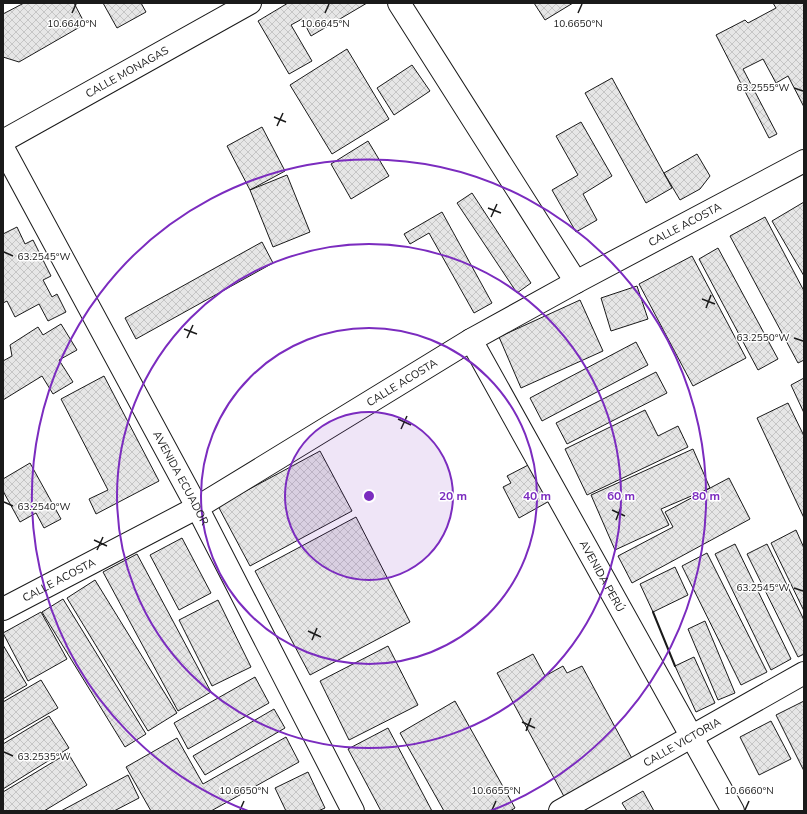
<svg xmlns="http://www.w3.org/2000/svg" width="807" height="814" font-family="'Nunito Sans',sans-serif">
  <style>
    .building { fill: url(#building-cross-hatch); stroke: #1a1a1a }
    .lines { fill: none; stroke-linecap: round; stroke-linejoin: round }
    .minor-casing { stroke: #1a1a1a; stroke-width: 24 }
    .minor { stroke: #fff; stroke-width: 22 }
    .wall { stroke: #1a1a1a; stroke-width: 2 }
    .ticks { fill: none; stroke: #1a1a1a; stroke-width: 1.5 }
    .ring { fill: none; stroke: #7b2cbf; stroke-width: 2 }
    .labels { text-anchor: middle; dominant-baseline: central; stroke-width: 3; stroke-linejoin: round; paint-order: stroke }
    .street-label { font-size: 11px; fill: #1a1a1a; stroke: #fff }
    .ticks-label { font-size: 10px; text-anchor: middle; fill: #1a1a1a; stroke: #fff; stroke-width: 3; stroke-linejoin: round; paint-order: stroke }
    .centre { fill: #7b2cbf; stroke: #fff; stroke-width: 2 }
    .ring-label { font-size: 12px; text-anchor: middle; font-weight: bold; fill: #7b2cbf; stroke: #fff; stroke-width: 3; stroke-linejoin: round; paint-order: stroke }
  </style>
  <defs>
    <pattern id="building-cross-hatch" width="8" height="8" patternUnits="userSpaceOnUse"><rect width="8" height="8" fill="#e6e6e6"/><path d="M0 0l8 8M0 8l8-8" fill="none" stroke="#c5c5c5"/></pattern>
  </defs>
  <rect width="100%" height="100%" fill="#fff"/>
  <path class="building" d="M24,3H74L85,24L19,62L3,57V14Z
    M103,3H141L146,12L117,28Z
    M288,3H367L311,36L302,19L291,25L312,61L289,74L258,21Z
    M534,3H573L545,20Z
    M773,3H804V107L788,76L776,83L763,59L743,69L777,134L769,138L716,35L745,20L748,23L776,8Z
    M347,49L389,119L332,154L290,85Z
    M412,65L430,91L394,115L377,88Z
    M612,78L672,188L646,203L585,93Z
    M581,122L612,176L583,194L597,220L576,232L552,190L578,175L556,136Z
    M262,127L285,171L250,190L227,146Z
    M368,141L389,176L351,199L331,164Z
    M697,154L710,176L700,189L680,200L664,173Z
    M287,175L310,232L273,247L250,190Z
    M472,193L531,283L517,293L457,203Z
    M804,202V276L772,221Z
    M442,212L492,303L474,313L429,233L410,244L404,234Z
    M765,217L804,291V360L798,363L730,236Z
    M17,227L25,244L33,240L51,276L43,280L52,297L57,294L66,312L48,321L39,304L15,317L7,301L3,303V234Z
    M262,242L273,263L136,339L125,318Z
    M718,248L778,359L758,370L699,259Z
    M692,256L746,358L693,386L639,284Z
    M637,286L648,319L611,331L601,298Z
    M580,300L603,351L521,388L499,337Z
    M61,324L77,350L59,360L73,382L53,394L42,376L3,400V361L12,356L10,345L38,327L43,335Z
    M636,342L648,365L542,421L530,398Z
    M656,372L667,393L567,444L556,423Z
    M104,376L159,481L96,514L89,499L108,490L61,399Z
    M804,378V413L791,385Z
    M788,403L804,436V518L757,418Z
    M645,410L658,436L678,426L688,447L587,495L565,449Z
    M693,449L710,488L661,509L669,525L615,550L591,495Z
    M320,451L352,511L250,566L218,506Z
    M534,462L553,499L519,518L503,487L511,483L507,476Z
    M30,463L61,519L44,528L36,513L20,522L3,491V479Z
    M729,478L750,519L632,583L618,556L673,527L665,512Z
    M356,517L410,622L310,675L255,571Z
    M796,530L804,548V611L771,543Z
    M182,538L211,593L179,610L150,555Z
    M735,544L791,659L771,670L715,554Z
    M767,544L804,620V654L798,657L747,554Z
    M707,553L767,672L741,685L682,566Z
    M137,554L211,692L178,711L103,572Z
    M675,567L688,595L653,612L640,584Z
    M95,580L177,713L148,731L67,598Z
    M63,599L146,734L125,747L42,612Z
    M218,600L251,667L212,686L179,620Z
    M41,612L67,659L28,681L3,633Z
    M705,621L735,693L718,700L688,629Z
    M3,645L27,685L3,699Z
    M388,646L418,705L349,740L320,681Z
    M533,654L545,676L563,666L567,673L582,666L635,764L567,802L497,673Z
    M694,657L715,703L696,712L675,666Z
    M255,677L269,703L188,749L174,723Z
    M41,680L58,708L3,740V702Z
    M455,701L515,808L510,811H444L400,733Z
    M804,701V771L776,715Z
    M274,709L285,728L205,775L193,756Z
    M49,716L69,748L3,789V744Z
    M771,721L791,759L759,775L740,737Z
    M388,728L432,811H381L348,749Z
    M286,737L299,762L211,811H151L126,767L177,738L203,784Z
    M68,753L87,785L44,811H3V792Z
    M308,772L325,808L318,811H286L275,788Z
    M128,775L139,798L114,811H61Z
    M643,791L654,811H627L622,803Z"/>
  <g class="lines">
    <defs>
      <g id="minor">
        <path d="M399,3L576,282"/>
        <path id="s1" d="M3,141L250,3"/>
        <path id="s2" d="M3,148L197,507L353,811"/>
        <path id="s3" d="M471,340L733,811"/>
        <path id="s4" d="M3,609L198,507L471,340L576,282L804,161"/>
        <path id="s5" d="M560,811L804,673"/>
      </g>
    </defs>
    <use href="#minor" class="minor-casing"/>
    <use href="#minor" class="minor"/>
    <path class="wall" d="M653,612L675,666"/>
  </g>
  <path class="ticks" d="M72,13L76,4M325,13L329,4M578,13L582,4M794,88L803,91M274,117L286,122M277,126L283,113M488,208L501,213M491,217L497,204M4,252L13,256M702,299L715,304M706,308L711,295M184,329L197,334M187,338L193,325M794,338L803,341M398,419L411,425M401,429L407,416M4,502L13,506M612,510L625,516M616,520L621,507M94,540L107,546M97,550L103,537M794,588L803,591M308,631L321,637M312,640L317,628M522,722L535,728M526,731L531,718M4,752L13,756M240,810L244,801M492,810L496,801M745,810L749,801"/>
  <circle cx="369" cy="496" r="84" fill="#7b2cbf" fill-opacity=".12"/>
  <g class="ring">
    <circle cx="369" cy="496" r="84"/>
    <circle cx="369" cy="496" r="168"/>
    <circle cx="369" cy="496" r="252"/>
    <path d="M248 811A337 337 0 1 1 490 811"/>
  </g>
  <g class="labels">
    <g class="street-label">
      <text stroke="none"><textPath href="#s1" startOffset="142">CALLE MONAGAS</textPath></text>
      <text stroke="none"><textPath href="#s4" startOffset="783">CALLE ACOSTA</textPath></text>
      <text stroke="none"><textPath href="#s4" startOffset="459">CALLE ACOSTA</textPath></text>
      <text stroke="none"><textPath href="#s2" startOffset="375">AVENIDA ECUADOR</textPath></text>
      <text stroke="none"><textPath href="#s3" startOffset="270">AVENIDA PERÚ</textPath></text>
      <text stroke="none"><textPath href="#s4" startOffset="63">CALLE ACOSTA</textPath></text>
      <text stroke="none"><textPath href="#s5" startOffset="140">CALLE VICTORIA</textPath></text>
    </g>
  </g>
  <g class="ticks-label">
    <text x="72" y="27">10.6640°N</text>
    <text x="325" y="27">10.6645°N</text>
    <text x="578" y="27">10.6650°N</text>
    <text x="763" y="91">63.2555°W</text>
    <text x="44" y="260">63.2545°W</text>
    <text x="763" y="341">63.2550°W</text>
    <text x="44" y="510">63.2540°W</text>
    <text x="763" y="591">63.2545°W</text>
    <text x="44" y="760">63.2535°W</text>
    <text x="244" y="794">10.6650°N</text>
    <text x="496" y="794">10.6655°N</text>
    <text x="749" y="794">10.6660°N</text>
  </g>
  <circle cx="369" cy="496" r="6" class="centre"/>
  <g class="ring-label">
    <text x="453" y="500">20 m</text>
    <text x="537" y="500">40 m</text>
    <text x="621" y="500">60 m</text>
    <text x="706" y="500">80 m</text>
  </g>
  <rect width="807" height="814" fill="none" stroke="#1a1a1a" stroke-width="8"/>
</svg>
